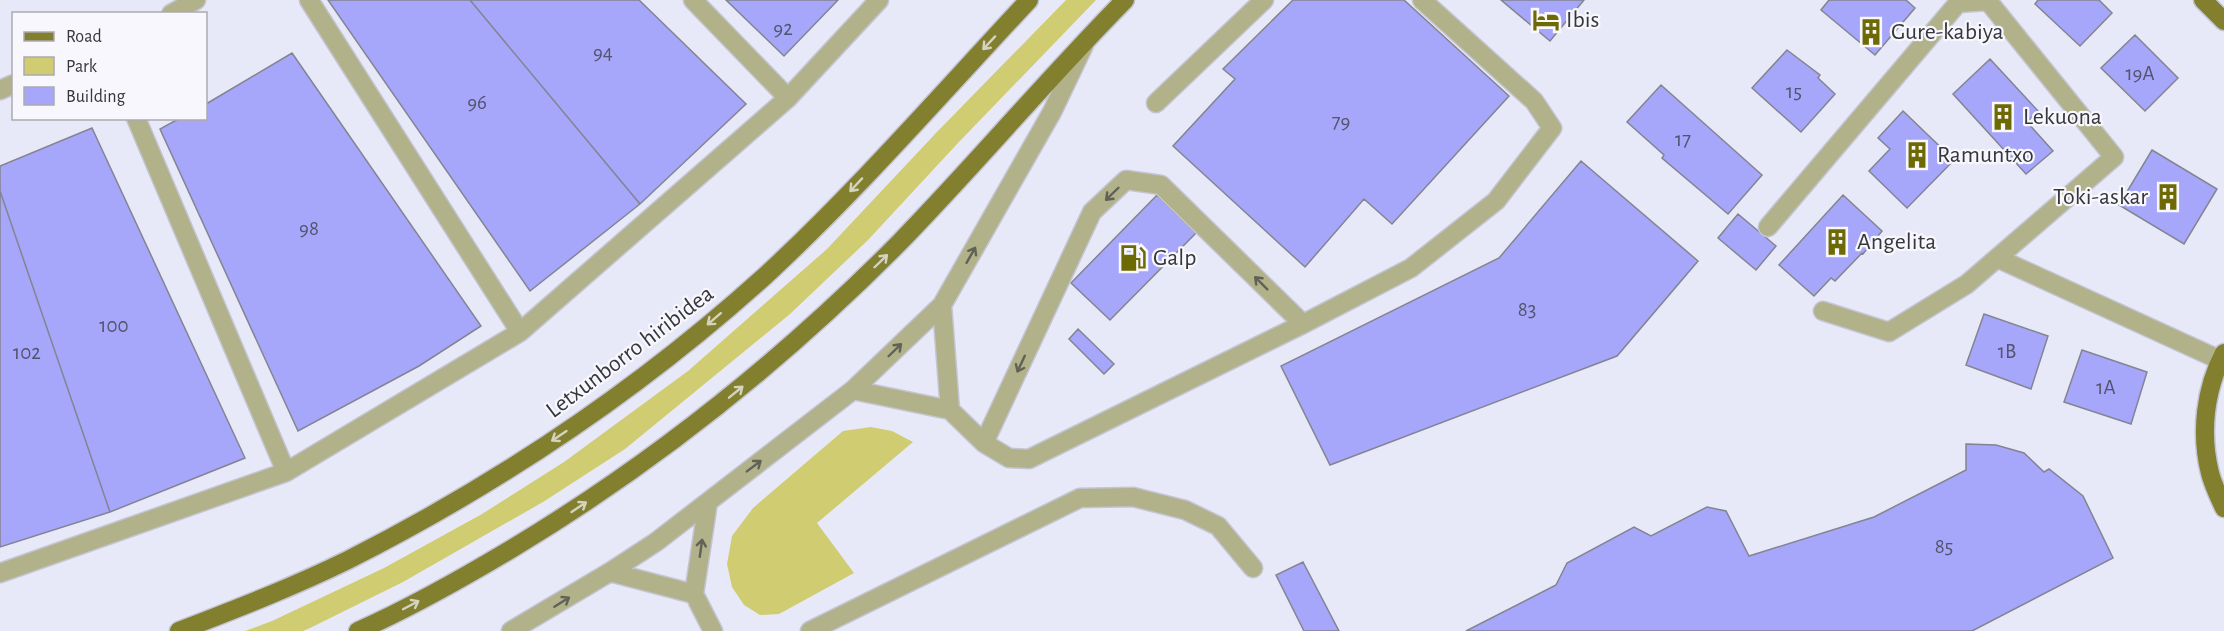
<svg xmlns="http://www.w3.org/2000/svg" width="2224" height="631" font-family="'Alegreya Sans',sans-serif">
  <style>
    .green { fill: #cfcc71 }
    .building { fill: #a6a6fa; stroke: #838491; stroke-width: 1.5 }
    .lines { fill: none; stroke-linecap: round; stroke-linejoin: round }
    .minor-casing { stroke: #c4c5d2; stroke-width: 21 }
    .major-casing { stroke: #c4c5d2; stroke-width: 21 }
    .minor { stroke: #b1b18a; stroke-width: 18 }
    .major { stroke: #827f2f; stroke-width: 18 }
    .oneway { stroke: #d4d3bf }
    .oneway2 { stroke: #616257 }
    .labels { text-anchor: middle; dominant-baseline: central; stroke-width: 4.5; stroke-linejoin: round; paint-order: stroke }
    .number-label { font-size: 21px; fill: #52536c }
    .poi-label { font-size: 24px; fill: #36373c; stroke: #f7f7fd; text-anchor: start }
    .street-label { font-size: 24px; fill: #36373c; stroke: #f7f7fd }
  </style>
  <rect width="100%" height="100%" fill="#e8e9f8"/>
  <path class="green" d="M1066,0H1096L957,144L868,240L790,314L625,449L543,502L403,582L310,628L303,631H245L272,621L384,568L482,514L564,462L688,371L827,249L936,133Z
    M871,427L892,431L913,442L817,523L854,573L779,614L760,615L744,605L732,587L727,564L732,536L753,508L843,431Z"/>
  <path class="building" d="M328,0H470L640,204L530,291Z
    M470,0H639L746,104L640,204Z
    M726,0H838L784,56Z
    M1293,0H1404L1509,96L1392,224L1364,199L1305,267L1173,146L1235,79L1223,69Z
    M1501,0H1584L1550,41Z
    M1829,0H1906L1915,8L1875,55L1821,10Z
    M2038,0H2099L2112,13L2080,46L2035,4Z
    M2135,35L2178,78L2145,111L2101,68Z
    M1787,50L1820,75L1818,78L1835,94L1801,132L1752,88Z
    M292,53L481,326L419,366L298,431L160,129L180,118H206V104Z
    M1990,59L2038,111L2027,122L2053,151L2026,174L1953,94Z
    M1661,85L1762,175L1728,214L1662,158L1664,155L1627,122Z
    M1903,111L1954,160L1907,208L1869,171L1890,149L1878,138Z
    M92,128L245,458L110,512L0,191V166Z
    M2152,150L2217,189L2184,244L2119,205Z
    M1581,161L1698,261L1617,356L1330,465L1281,366L1499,258Z
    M0,191L110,512L0,547Z
    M1157,195L1196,233L1110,320L1071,283Z
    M1843,195L1882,231L1863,254L1862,253L1835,281L1831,278L1814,296L1779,265Z
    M1738,214L1776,246L1756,270L1718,238Z
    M1984,314L2048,336L2031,389L1966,365Z
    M1078,329L1114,364L1104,374L1069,339Z
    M2082,350L2147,372L2131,424L2064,402Z
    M1966,444L1996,445L2024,453L2044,472L2049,469L2083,496L2113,558L1972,631H1466L1556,585L1567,563L1634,527L1651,536L1707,507L1726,511L1749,556L1874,517L1966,470Z
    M1303,562L1339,631H1304L1276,575Z"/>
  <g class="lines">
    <defs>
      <path id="minor" d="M309,0L520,332
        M693,0L788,98
        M171,14L196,0
        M0,90L14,84
        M1156,103L1264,0
        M136,118L286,472
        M1768,227L1958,3L1988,1L2114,157L1967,284L1889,332L1823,311
        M1997,258L2220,360
        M942,305L950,410
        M853,390L950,410L984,443L1009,458L1029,459L1303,324L1411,268L1496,201L1552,128L1534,101L1422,0
        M984,443L1092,212L1126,180L1161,185L1303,324
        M708,502L694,594L713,631
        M610,572L694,594
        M0,573L286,472L520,332L788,98L879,0
        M511,631L610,572L656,542L853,390L942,305L1052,112L1084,45
        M810,631L1080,498L1133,497L1185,510L1218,526L1253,568"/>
      <path id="major" d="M2203,0L2224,21
        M2224,353C2205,389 2200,433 2210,473C2213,485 2219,497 2224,508
        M179,631C236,609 293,587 348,560C498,484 640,389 765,276C858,190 942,93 1029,0
        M358,631C412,607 463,578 513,548C654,463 783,360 899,243C976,164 1047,79 1125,0"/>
    </defs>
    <use href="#minor" class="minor-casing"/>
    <use href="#major" class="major-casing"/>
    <use href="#minor" class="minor"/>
    <use href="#major" class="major"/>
  </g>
  <defs><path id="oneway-shaft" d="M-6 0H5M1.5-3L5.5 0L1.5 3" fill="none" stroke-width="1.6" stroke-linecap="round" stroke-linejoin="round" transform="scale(1.5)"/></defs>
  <g class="oneway">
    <use href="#oneway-shaft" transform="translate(989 43) rotate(133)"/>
    <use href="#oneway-shaft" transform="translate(856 185) rotate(133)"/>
    <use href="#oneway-shaft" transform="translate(881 261) rotate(-44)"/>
    <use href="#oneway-shaft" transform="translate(714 319) rotate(139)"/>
    <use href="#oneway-shaft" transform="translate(736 392) rotate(-39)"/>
    <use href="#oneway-shaft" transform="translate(559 436) rotate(146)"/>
    <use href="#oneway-shaft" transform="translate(579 507) rotate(-34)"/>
    <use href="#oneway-shaft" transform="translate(411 605) rotate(-28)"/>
  </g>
  <g class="oneway2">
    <use href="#oneway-shaft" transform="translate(1112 194) rotate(136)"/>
    <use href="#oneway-shaft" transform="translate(971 255) rotate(-60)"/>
    <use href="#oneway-shaft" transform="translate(1261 283) rotate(-135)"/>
    <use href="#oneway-shaft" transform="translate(895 350) rotate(-44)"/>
    <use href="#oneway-shaft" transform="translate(1021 364) rotate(115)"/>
    <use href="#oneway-shaft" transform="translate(754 466) rotate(-37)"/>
    <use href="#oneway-shaft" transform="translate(701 548) rotate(-82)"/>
    <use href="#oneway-shaft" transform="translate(562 602) rotate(-32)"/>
  </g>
  <defs>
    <symbol id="hotel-bare" viewBox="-9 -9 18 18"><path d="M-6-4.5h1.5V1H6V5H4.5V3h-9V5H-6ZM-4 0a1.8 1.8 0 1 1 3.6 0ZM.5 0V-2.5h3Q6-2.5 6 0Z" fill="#6d6903" stroke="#f7f7fd" stroke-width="2.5" paint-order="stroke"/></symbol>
    <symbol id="building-bare" viewBox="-9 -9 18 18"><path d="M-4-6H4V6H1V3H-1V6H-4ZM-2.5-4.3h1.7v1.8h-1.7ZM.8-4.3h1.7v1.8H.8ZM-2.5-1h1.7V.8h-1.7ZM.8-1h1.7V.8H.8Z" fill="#6d6903" stroke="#f7f7fd" stroke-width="2.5" paint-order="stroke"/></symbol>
    <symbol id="fuel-bare" viewBox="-9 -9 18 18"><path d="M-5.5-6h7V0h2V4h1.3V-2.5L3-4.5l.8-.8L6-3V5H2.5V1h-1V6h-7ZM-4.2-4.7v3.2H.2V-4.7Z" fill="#6d6903" stroke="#f7f7fd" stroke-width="2.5" paint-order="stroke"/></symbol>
  </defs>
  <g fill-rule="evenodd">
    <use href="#hotel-bare" x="1527" y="1" width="38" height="38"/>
    <use href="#building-bare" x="1852" y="13" width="38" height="38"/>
    <use href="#building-bare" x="1984" y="98" width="38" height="38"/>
    <use href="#building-bare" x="1898" y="136" width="38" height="38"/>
    <use href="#building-bare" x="2149" y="178" width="38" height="38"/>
    <use href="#building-bare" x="1818" y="223" width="38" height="38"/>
    <use href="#fuel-bare" x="1114" y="239" width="38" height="38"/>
  </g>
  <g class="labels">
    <g class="number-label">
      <text x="783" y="28">92</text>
      <text x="603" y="52">94</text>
      <text x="2140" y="73">19A</text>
      <text x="1794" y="91">15</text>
      <text x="477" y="102">96</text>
      <text x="1341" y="121">79</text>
      <text x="1683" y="139">17</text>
      <text x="309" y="228">98</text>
      <text x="1527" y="309">83</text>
      <text x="114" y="325">100</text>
      <text x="2007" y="351">1B</text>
      <text x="27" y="352">102</text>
      <text x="2106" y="387">1A</text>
      <text x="1944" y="546">85</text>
    </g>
    <g class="poi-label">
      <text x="1566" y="20">Ibis</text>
      <text x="1891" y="32">Gure-kabiya</text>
      <text x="2023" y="117">Lekuona</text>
      <text x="1937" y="155">Ramuntxo</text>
      <text x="2148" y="197" text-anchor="end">Toki-askar</text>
      <text x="1857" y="242">Angelita</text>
      <text x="1153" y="258">Galp</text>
    </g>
    <g class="street-label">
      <text transform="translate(630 352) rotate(-37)">Letxunborro hiribidea</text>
    </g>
  </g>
  <rect x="12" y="12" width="195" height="108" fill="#f7f7fd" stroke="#aaaab0" stroke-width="1.5"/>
  <rect x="24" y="32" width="30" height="9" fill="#827f2f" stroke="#aaaab0" stroke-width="1.5"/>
  <text x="66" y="42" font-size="18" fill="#36373c">Road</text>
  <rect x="24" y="57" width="30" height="18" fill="#cfcc71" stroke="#aaaab0" stroke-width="1.5"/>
  <text x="66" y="72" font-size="18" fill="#36373c">Park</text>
  <rect x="24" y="87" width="30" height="18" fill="#a6a6fa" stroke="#aaaab0" stroke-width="1.5"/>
  <text x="66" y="102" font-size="18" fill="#36373c">Building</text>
</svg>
